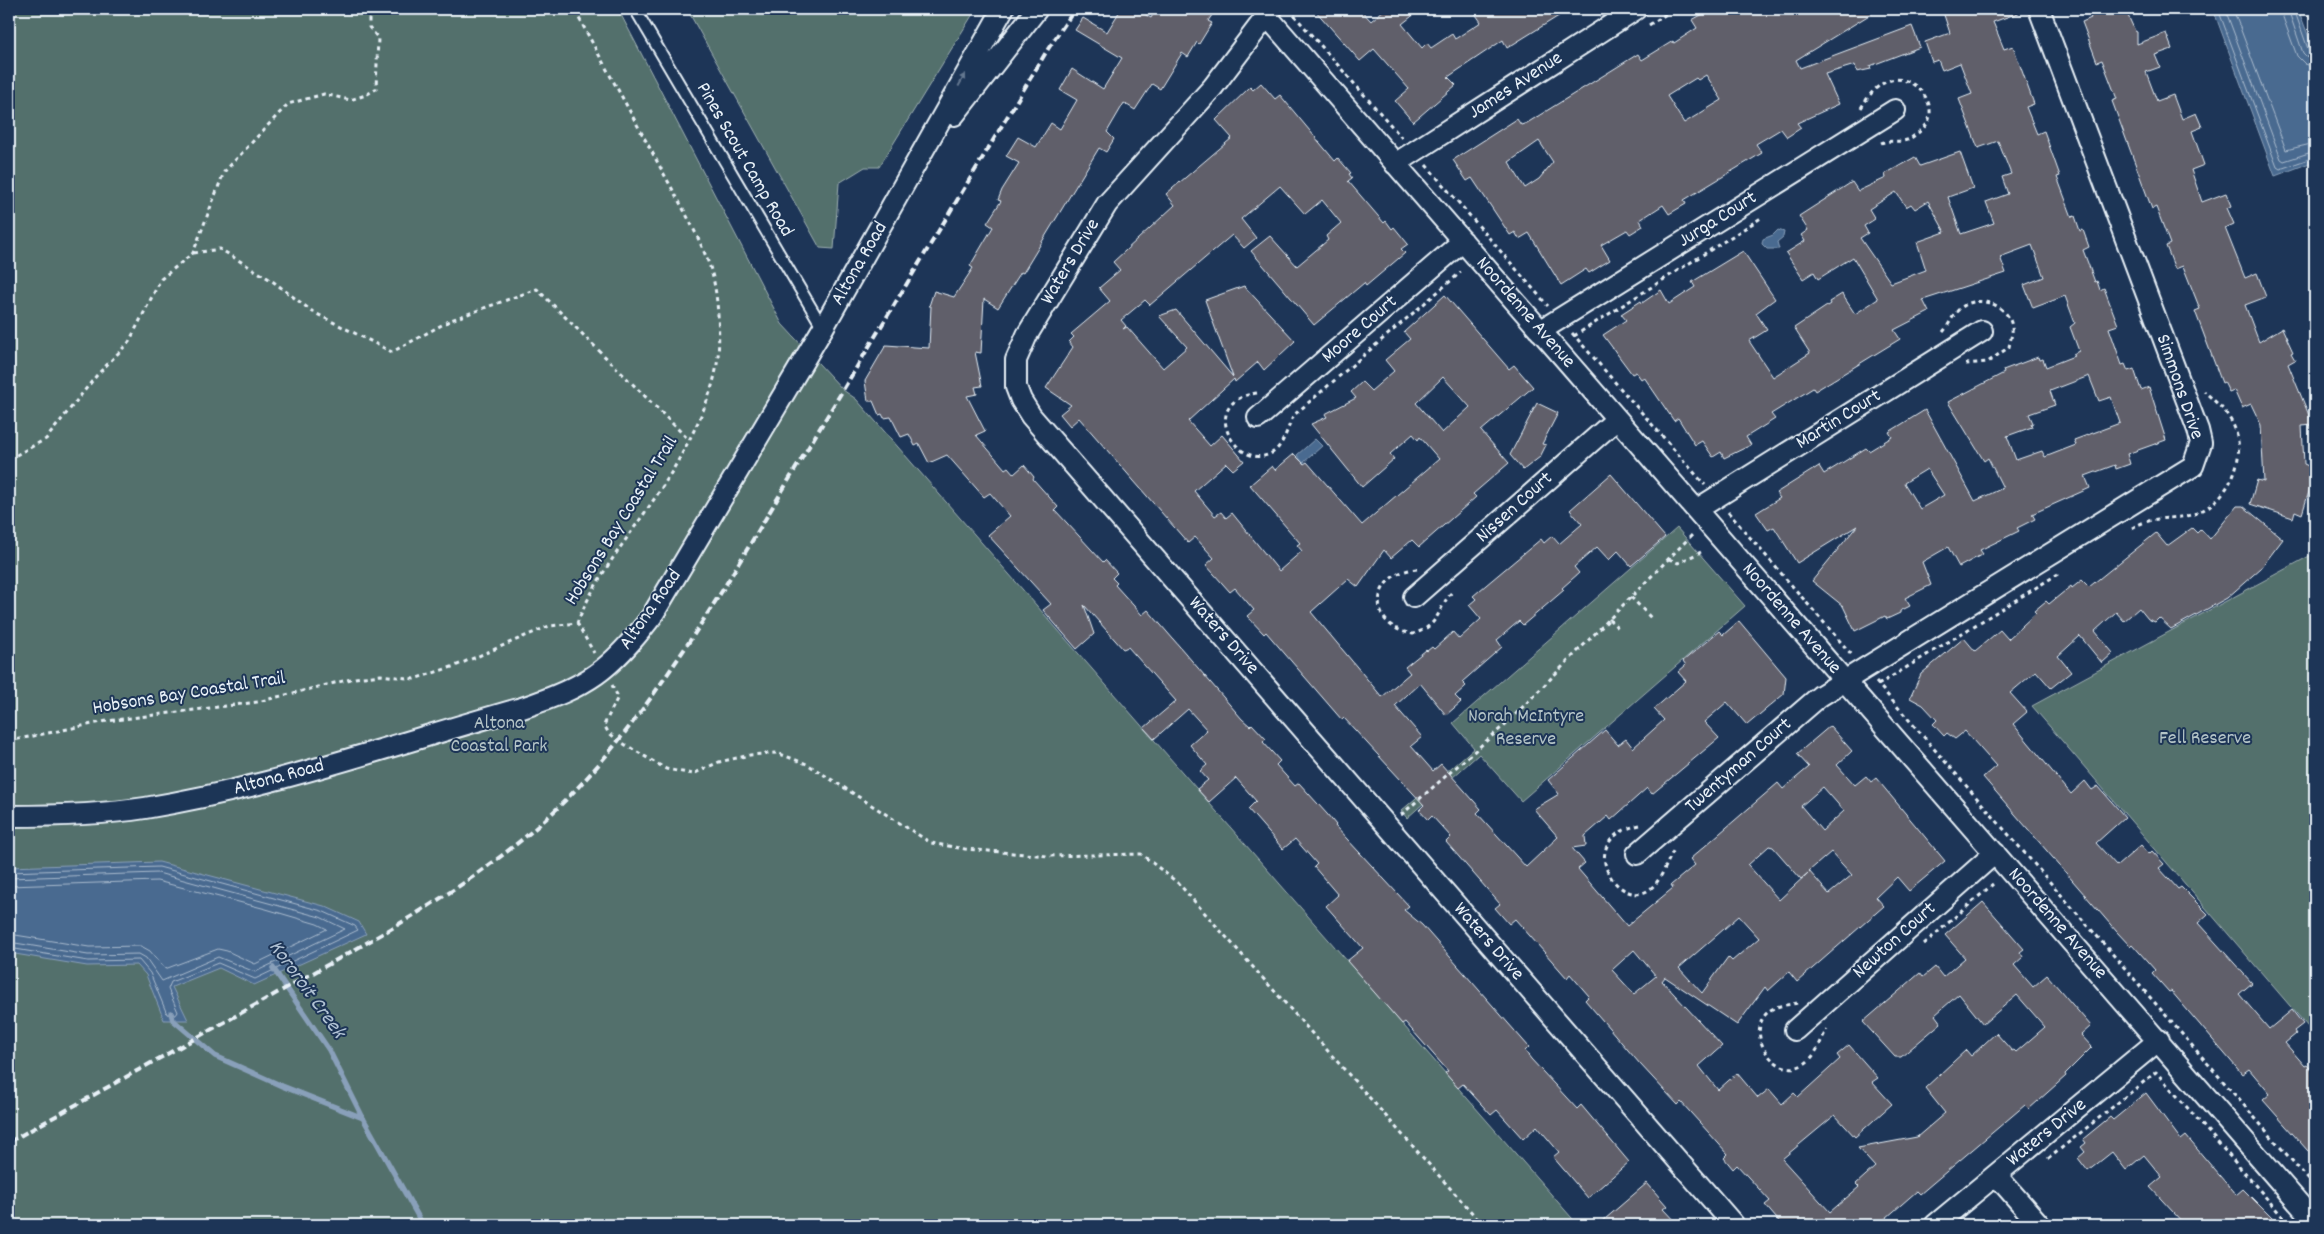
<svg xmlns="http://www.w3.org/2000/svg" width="2324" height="1234" font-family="Dekko,sans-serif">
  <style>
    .green { fill: #536f6c; stroke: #9eb0b2 }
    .water { fill: #4a6a90; stroke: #89a0ba }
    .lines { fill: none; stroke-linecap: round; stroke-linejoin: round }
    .shore { stroke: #a9bbce; stroke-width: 1 }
    .stream { stroke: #89a0ba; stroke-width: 5.5 }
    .building { fill: #605e6a; stroke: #e8f1f8; fill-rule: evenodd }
    .service-casing { stroke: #e8f1f8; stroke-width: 14 }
    .minor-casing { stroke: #e8f1f8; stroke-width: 24 }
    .path { stroke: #e8f1f8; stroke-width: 3; stroke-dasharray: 4 4; stroke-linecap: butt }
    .service { stroke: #1d3557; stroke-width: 10 }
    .minor { stroke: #1d3557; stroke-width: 20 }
    .rail { stroke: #e8f1f8; stroke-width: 4; stroke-dasharray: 8 4; stroke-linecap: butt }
    .oneway { fill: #64778f }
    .labels { text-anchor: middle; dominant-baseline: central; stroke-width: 4; stroke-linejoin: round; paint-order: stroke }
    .street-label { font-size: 20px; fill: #e8f1f8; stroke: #1d3557 }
    .park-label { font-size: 20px; fill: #b4c4c7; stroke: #1d3557 }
    .water-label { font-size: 21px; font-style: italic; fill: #b1c2d4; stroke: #1d3557 }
  </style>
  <rect width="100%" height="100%" fill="#1d3557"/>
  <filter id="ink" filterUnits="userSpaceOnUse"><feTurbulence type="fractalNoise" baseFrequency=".02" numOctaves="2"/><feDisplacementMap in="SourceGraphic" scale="10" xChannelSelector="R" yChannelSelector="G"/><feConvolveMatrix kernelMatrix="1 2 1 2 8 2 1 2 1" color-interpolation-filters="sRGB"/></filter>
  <g filter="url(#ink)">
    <path class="green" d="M9,9H618L782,324L843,390L856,399L1578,1225H9Z
      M687,9H976L879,167H865L839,183L834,249L820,248Z
      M1677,528L1745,606L1521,801L1479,754L1407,818L1401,811L1474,748L1453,723Z
      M2315,553V1035L2032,706Z"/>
    <path class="water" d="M2213,9H2298L2315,53V161L2275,176Z
      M1778,230L1784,232L1783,237L1777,242L1779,249H1767L1762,244L1763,239L1773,235Z
      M1315,439L1322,446L1303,463L1297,455Z
      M159,862L324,906L359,922L366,934L254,985L219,968L172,987L188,1020H164L146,975L137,965L87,966L9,953V867Z"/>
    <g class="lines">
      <path class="shore" d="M2218,9L2277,167L2280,169L2315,157
        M2225,9L2281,159L2284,161L2315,151
        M2233,9L2286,150L2315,143
        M2280,9L2297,56L2305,64L2315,67
        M2288,9L2303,53L2308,58L2315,59
        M2294,9L2308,49L2315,53
        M9,872L159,867L322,911L355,926L358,930L255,979L218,963L171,982L168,989L178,1012L176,1015L167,1014L150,973L139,960L88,961L9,948
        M9,878L158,873L320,917L345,929L255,972L218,957L162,981L146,958L139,954L88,955L9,942
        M9,886L157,881L266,909L317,924L327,929L255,964L227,951L218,949L165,969L150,951L141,946L89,947L9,934"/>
      <path class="stream" d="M273,968L329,1050L363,1118L423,1225
        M171,1013L173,1020L215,1056L282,1086L363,1118"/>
    </g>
    <path class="building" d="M1121,9H1136L1151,18L1156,9H1216L1208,21L1212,23L1199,44L1197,42L1188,57L1182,53L1160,89L1152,84L1135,110L1124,103L1107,132L1114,139L1106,152L1099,148L1023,273L1021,272L998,308L984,299L981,353L975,352L982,386L975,387L977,394L967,396L985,431L976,435L1005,469L1008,467L1014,474L1024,465L1034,477L1033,479L1058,507L1055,510L1103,562L1105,560L1117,573L1112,578L1117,583L1115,585L1142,615L1148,610L1242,719L1250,726L1252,724L1266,739L1263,742L1280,761L1276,765L1295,786L1299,783L1327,814L1336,825L1335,826L1409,906L1404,910L1422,925L1529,1047L1525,1051L1531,1059L1577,1109L1581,1105L1629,1162L1588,1198L1553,1157L1559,1152L1537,1126L1523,1139L1497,1110L1491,1115L1463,1084L1458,1088L1445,1073L1448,1071L1405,1022L1402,1024L1347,961L1363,948L1326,906L1338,895L1314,867L1317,864L1295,839L1283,849L1248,809L1256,801L1236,778L1209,802L1197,789L1208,780L1200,771L1207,765L1190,745L1207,730L1188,709L1154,739L1144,728L1176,701L1128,647L1123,649L1084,605L1094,634L1077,649L1043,610L1051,604L988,535L1010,516L990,493L984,497L947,455L929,463L919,444L915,446L909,434L901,437L891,417L884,418L882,414L879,415L873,401H868L865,381L886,345L929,348L931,306H929L934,291L954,297L973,268L970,266L993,227L987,223L1001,201L998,200L1002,190L1019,163L1006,156L1018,137L1036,147L1051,123L1060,129L1077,100L1060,90L1072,69L1103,89L1122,58L1075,30L1083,18L1107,32Z
      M1314,9H1360L1371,21L1385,9H1421L1402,24L1422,48L1427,43L1431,48L1452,34L1455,39L1481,22L1472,9H1570L1507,48L1503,40L1448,77L1456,85L1413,122L1395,101L1409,89L1374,49L1360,61Z
      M1712,9H1879L1796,60L1800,68L1912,26L1920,47L1870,66L1871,69L1857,72L1855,65L1825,74L1839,104L1797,123L1801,128L1787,137L1781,129L1756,144L1762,153L1684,200L1686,204L1669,214L1663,205L1640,220L1643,226L1630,234L1627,230L1601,245L1610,260L1589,273L1586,269L1561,285L1529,233L1519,239L1515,232L1510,235L1472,178L1467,181L1453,160L1517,119L1521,125L1527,123L1638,54L1642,60L1673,41L1674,43L1697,28L1692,20ZM1706,75L1722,100L1684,123L1667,96L1696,78L1698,80ZM1539,141L1553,162L1539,179L1525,188L1509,162Z
      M1952,9H2024V11L1993,22L2004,49L2013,46L2034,104L2026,107L2037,134L2044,131L2060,176L2057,177L2072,217L2075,216L2080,231L2083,230L2089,247L2083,250L2095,282L2097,281L2100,290L2104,288L2118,325L2109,328L2122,365L2125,364L2128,371L2134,369L2141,390L2149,387L2166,440L2127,454L2130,464L2116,469L2115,465L2085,476L2090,488L2032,514L2035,519L2017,528L2019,531L1980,550L1983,554L1959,567L1948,547L1922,562L1931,585L1905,598L1910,606L1900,611V613L1887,619L1885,616L1855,631L1843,606L1812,581L1857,526L1797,563L1774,527L1768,530L1756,513L1780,498L1776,493L1819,466L1824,474L1866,448L1869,451L1892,437L1889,432L1925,410L1975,501L2003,488L1988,458L1984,461L1948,402L2004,373L2003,370L2038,357L2039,360L2043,359L2046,367L2074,356L2073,354L2079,351L2070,327L2075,323L2065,296L2033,308L2024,285L2044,277L2032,245L2000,257L2006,273L1923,300L1929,312L1894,330L1900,339L1815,391L1813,388L1771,414L1775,419L1746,437L1751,445L1724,458L1721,452L1713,457L1702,441L1695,445L1678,418L1674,421L1644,377L1641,379L1636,372L1632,374L1603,335L1626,320L1621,314L1641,301L1642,303L1661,290L1669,304L1695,287L1692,282L1743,251L1775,299L1756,313L1767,330L1749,341L1773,377L1810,353L1794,328L1830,304L1829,302L1842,294L1855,314L1878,299L1853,257L1818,279L1814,272L1803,279L1786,253L1805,241L1801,235L1808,230L1799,216L1852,182L1858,191L1886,178L1885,174L1915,157L1920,166L1960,152L1973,188L1948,197L1961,234L1994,223L1986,202L2008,194L2002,177L2011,174L1998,141L1978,148L1959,99L1972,94L1960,63L1942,70L1938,60L1932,62L1925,42L1950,33L1943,12ZM1896,192L1906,207L1911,204L1915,209L1928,201L1945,232L1917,242L1926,270L1891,283L1860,238L1868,233L1864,226L1875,219L1869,209ZM2089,376L2099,401L2111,397L2120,423L2074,440L2076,445L2045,457L2042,451L2016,460L2007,436L2032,427L2031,424L2033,423L2029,414L2055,405L2050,391ZM1927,469L1944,495L1920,509L1904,483Z
      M2087,9H2125L2135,31L2137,32V44L2166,33L2172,49L2155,55L2160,67L2146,72L2157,101L2173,95L2182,119L2196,113L2202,127L2192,131L2204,165L2191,170L2202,202L2226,193L2231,206L2227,208L2234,224L2225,228L2245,278L2257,273L2266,297L2245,305L2259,342L2282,328L2293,352L2291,353L2295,360L2288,364L2313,425L2302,426L2304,464L2315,469V484L2312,482L2302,514L2295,511L2293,518L2250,504L2257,480L2264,482L2261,425L2251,404L2242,408L2234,390L2229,392L2224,382L2222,383L2195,311L2200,309L2183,266L2175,269L2166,246L2170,244L2156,207L2152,209L2112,101L2117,99L2102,60L2097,62L2082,22L2091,18Z
      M1261,83L1275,99L1280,95L1335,161L1338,158L1351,173L1349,174L1352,178L1348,181L1384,223L1386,221L1392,229L1394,227L1408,244L1401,249L1405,253L1366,286L1364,283L1314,325L1251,251L1270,236L1297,266L1328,240L1326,236L1341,223L1322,200L1305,214L1280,186L1241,219L1256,238L1244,248L1232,235L1150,305L1145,300L1121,320L1126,326L1123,329L1127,327L1163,368L1187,347L1159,316L1176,310L1233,377L1205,300L1244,286L1295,341L1264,370L1258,362L1235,382L1234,379L1188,421L1210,446L1222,435L1244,461L1233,470L1226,463L1194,491L1215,516L1221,512L1226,518L1232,513L1279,571L1302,551L1297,545L1300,543L1250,485L1272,466L1275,470L1294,454L1304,464L1307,462L1362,525L1439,459L1420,437L1418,440L1413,434L1390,454L1394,459L1362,487L1311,424L1327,417L1325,414L1356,398L1351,392L1362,382L1371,391L1394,371L1385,360L1410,339L1404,332L1445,295L1509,369L1514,365L1533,387L1481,431L1509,463L1473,494L1476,497L1419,547L1412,540L1391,558L1384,550L1358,587L1348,579L1311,612L1382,697L1410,673L1405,667L1426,650L1427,651L1432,647L1434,649L1453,632L1459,639L1481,619L1469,605L1476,599L1473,596L1486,585L1541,539L1544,543L1552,536L1559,544L1582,524L1570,510L1611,474L1665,537L1631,566L1618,551L1609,560L1597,547L1574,567L1579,573L1562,588L1564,590L1523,625L1519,621L1497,640L1502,647L1462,682L1466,686L1455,696L1461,702L1446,715L1420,683L1395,706L1422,737L1411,746L1433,771L1441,764L1481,809L1477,813L1526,867L1558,837L1534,809L1559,794L1548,780L1605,730L1618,745L1626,739L1633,748L1664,720L1654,709L1686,681L1678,672L1686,665L1683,661L1719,631L1723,635L1739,621L1786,677L1784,694L1747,725L1727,702L1704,722L1719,738L1652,794L1647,788L1611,820L1608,816L1585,836L1586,846L1572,848L1585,863L1578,869L1627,926L1673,888L1671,885L1695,865L1690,859L1778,783L1783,789L1809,767L1797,754L1830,726L1852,751L1837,765L1855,785L1866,776L1871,782L1876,778L1945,861L1909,891L1897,877L1876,897L1884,906L1797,982L1789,972L1768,991L1765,987L1737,1025L1665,977L1662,981L1722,1046L1699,1066L1718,1090L1737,1073L1758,1098L1769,1089L1782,1104L1794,1093L1798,1097L1840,1059L1837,1055L1849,1045L1878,1078L1872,1082L1892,1104L1855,1137L1835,1115L1782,1159L1830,1212L1859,1187L1856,1184L1875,1167L1858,1148L1917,1137L1945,1113L1925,1088L1966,1050L1971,1056L1996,1033L2012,1051L2014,1050L2016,1052L2045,1027L2017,995L1983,1024L1959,994L1935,1015L1941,1023L1901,1057H1895L1863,1022L1920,973L1923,977L1935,967L1943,977L1965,958L1945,935L1983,902L2024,949L2020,952L2023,957L2014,965L2033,987L2047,975L2091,1026L2081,1035L2092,1047L2065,1074L2066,1076L2029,1109L2025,1105L1920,1194L1917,1191L1878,1225H1782L1765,1205L1770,1201L1737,1165L1733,1169L1724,1158L1728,1154L1681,1102L1678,1105L1640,1064L1585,1000L1589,996L1570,974L1567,978L1515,919L1509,924L1495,908L1500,904L1446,842L1451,837L1432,816L1428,820L1419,810L1424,805L1344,718L1342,720L1266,632L1264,634L1247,616L1254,610L1235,588L1230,592L1206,565L1214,558L1195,537L1188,543L1079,418L1070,426L1060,414L1071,405L1046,388L1073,347L1069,342L1074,337L1071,334L1110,301L1099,288L1120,270L1113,262L1175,205L1166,194L1232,138L1216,120L1250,87L1253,90ZM1443,377L1470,407L1442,433L1416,403ZM1823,787L1844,811L1822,831L1801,806ZM1769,846L1773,847L1801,879L1808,873L1779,900L1748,865ZM1831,852L1852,875L1829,894L1809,871ZM1739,916L1759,938L1732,961L1728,957L1702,993L1679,968ZM1634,950L1656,976L1634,994L1612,970Z
      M1537,403L1558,413L1542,444L1546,445L1540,457L1523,470L1510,455Z
      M2237,506H2243L2283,539L2261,568L2227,598L2171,629L2159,618L2155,622L2148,619L2139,608L2124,621L2116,612L2095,631L2113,653L2102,663L2080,636L2058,656L2071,672L2051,688L2036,671L2010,693L2027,712L2013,724L2071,794L2085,781L2092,790L2098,786L2125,817L2096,843L2117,866L2141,845L2149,854L2152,851L2164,864L2159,868L2178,889L2181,887L2208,914L2198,923L2252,983L2239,994L2269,1029L2292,1010L2303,1024L2294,1031L2296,1034L2285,1043L2305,1066L2307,1065L2315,1074V1159L2263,1100L2270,1094L2249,1069L2242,1074L2171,991L2169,992L2152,973L2155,970L2132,944L2130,946L2117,932L1983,777L1996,766L1965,731L1955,739L1947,733L1944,736L1933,724L1937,720L1923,705L1910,698L1921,674L1964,638L1975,651L2000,630L2008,639L2036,613L2034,611L2046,601L2049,604L2071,586L2072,588L2082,580L2089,587L2156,533L2167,546L2192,528L2197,533L2201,529L2210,539Z
      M2146,1093L2181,1140L2186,1136L2236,1195L2243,1189L2279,1225H2185L2150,1187L2162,1177L2144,1155L2126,1170L2112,1152L2088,1171L2078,1158L2085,1152L2081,1147L2086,1143L2083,1139L2110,1117L2113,1120Z
      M1647,1183L1667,1206L1663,1209L1678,1225H1598Z"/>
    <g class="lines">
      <defs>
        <path id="service" d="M635,9L823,328"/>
        <path id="minor" d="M1272,9L1213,87L1107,204L1027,335L1016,360V387L1021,400L1031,416L1734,1225
          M1267,16L2315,1222
          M954,115L1037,9
          M1395,164L1636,9
          M1540,331L1895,110
          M1258,418L1463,241
          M1696,510L1982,331
          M1414,597L1617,419
          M9,816C54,816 100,815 145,808C274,787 397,743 522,708C588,686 610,671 652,616L823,328L1003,9
          M1637,854L1820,696L2193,466L2201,443L2198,430L2039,9
          M1795,1030L1995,853
          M1996,1175L2040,1225
          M1935,1225L2159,1040"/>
      </defs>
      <use href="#service" class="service-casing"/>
      <use href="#minor" class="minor-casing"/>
      <path class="path" d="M1297,9L1293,14L1402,138
        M1649,25L1674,9
        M1861,108C1868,97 1875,86 1888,81C1910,72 1938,100 1928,122C1925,128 1917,134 1911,138C1902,144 1890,139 1881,143
        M1426,165L1548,306
        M194,253L220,249L271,280L313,312L392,352L451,320L537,289L689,440
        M1943,332C1950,324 1953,313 1962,307C1979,294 2009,305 2012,327C2013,333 2010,341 2009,347L1988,362L1966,364
        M1572,333L1705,485
        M1574,336L1761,218
        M1257,393C1192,402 1242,479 1276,450C1285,441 1288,426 1294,415L1461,272
        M9,459L46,439L97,375L129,342L161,279L193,253L224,172L288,104L324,94L350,100L366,95L376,89L378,38L369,27V16L380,9
        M1728,512L1852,655
        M2132,528C2156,514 2172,521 2194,514C2231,501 2251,452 2230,419C2224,408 2212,399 2204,391
        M1669,559L1678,563L1701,552
        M1417,569C1371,572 1364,626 1413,634C1442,625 1436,608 1454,590
        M1631,597L1651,618
        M1609,619L1618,628
        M577,623L594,653
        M1876,682L2315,1187
        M612,685L618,697L604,725L608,732L619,741L666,769L693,774L719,762L750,755L777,753L807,764L931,843L965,849L1048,856L1141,854L1178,883L1483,1225
        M1878,685L2058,574
        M9,741L107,721L257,702L355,678L381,675L414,679L455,666L549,626L577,623C602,562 648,516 679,459C696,428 714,393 718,357C720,332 718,290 710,267C697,231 677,198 659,165C631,113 602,61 574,9
        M1401,815L1508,722L1693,534
        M1640,825C1573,839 1616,905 1645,892C1661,885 1666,862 1675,848
        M1924,944L1993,884
        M1797,1003C1790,1005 1780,1005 1774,1008C1739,1026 1774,1083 1804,1064C1817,1056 1820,1041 1827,1029
        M2048,1159L2156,1072L2290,1225"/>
      <use href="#service" class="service"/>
      <use href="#minor" class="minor"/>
      <path class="rail" d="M9,1142C101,1091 194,1039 286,988C370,941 457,895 531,832C610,765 667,677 722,591L1048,49L1075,9"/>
    </g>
    <defs><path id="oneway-solid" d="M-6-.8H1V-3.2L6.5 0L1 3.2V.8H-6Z" transform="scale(1.25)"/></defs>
    <use class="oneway" href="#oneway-solid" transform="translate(962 80) rotate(-61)"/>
  </g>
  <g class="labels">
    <g class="street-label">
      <text transform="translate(1516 86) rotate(-33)">James Avenue</text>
      <text transform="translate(744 160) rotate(60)">Pines Scout Camp Road</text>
      <text transform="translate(1718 220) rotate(-32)">Jurga Court</text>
      <text transform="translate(1071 262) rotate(-59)">Waters Drive</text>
      <text transform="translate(860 264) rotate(-60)">Altona Road</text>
      <text transform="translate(1525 313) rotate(49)">Noordenne Avenue</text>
      <text transform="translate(1360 330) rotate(-41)">Moore Court</text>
      <text transform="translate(2179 387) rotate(71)">Simmons Drive</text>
      <text transform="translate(1839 420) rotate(-32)">Martin Court</text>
      <text transform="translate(1515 508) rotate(-42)">Nissen Court</text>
      <text transform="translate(622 521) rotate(-58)">Hobsons Bay Coastal Trail</text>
      <text transform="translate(651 610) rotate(-55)">Altona Road</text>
      <text transform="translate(1791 619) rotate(49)">Noordenne Avenue</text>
      <text transform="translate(1223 636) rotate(49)">Waters Drive</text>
      <text transform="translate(189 694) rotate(-9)">Hobsons Bay Coastal Trail</text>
      <text transform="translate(1739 766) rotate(-41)">Twentyman Court</text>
      <text transform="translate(279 778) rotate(-15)">Altona Road</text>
      <text transform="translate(2057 924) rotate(49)">Noordenne Avenue</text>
      <text transform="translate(1895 941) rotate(-42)">Newton Court</text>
      <text transform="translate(1488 942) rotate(49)">Waters Drive</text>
      <text transform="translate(2047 1133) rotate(-39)">Waters Drive</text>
    </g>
    <g class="park-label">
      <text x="1526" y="717">Norah McIntyre<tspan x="1526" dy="23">Reserve</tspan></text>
      <text x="499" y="724">Altona<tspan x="499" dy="23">Coastal Park</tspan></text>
      <text x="2205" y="739">Fell Reserve</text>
    </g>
    <g class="water-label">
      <text transform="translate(306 990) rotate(54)">Kororoit Creek</text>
    </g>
  </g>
  <rect width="2324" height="1234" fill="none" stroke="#1d3557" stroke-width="30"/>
  <rect x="15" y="15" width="2294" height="1204" fill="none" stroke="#e8f1f8" stroke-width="2" filter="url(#ink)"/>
</svg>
